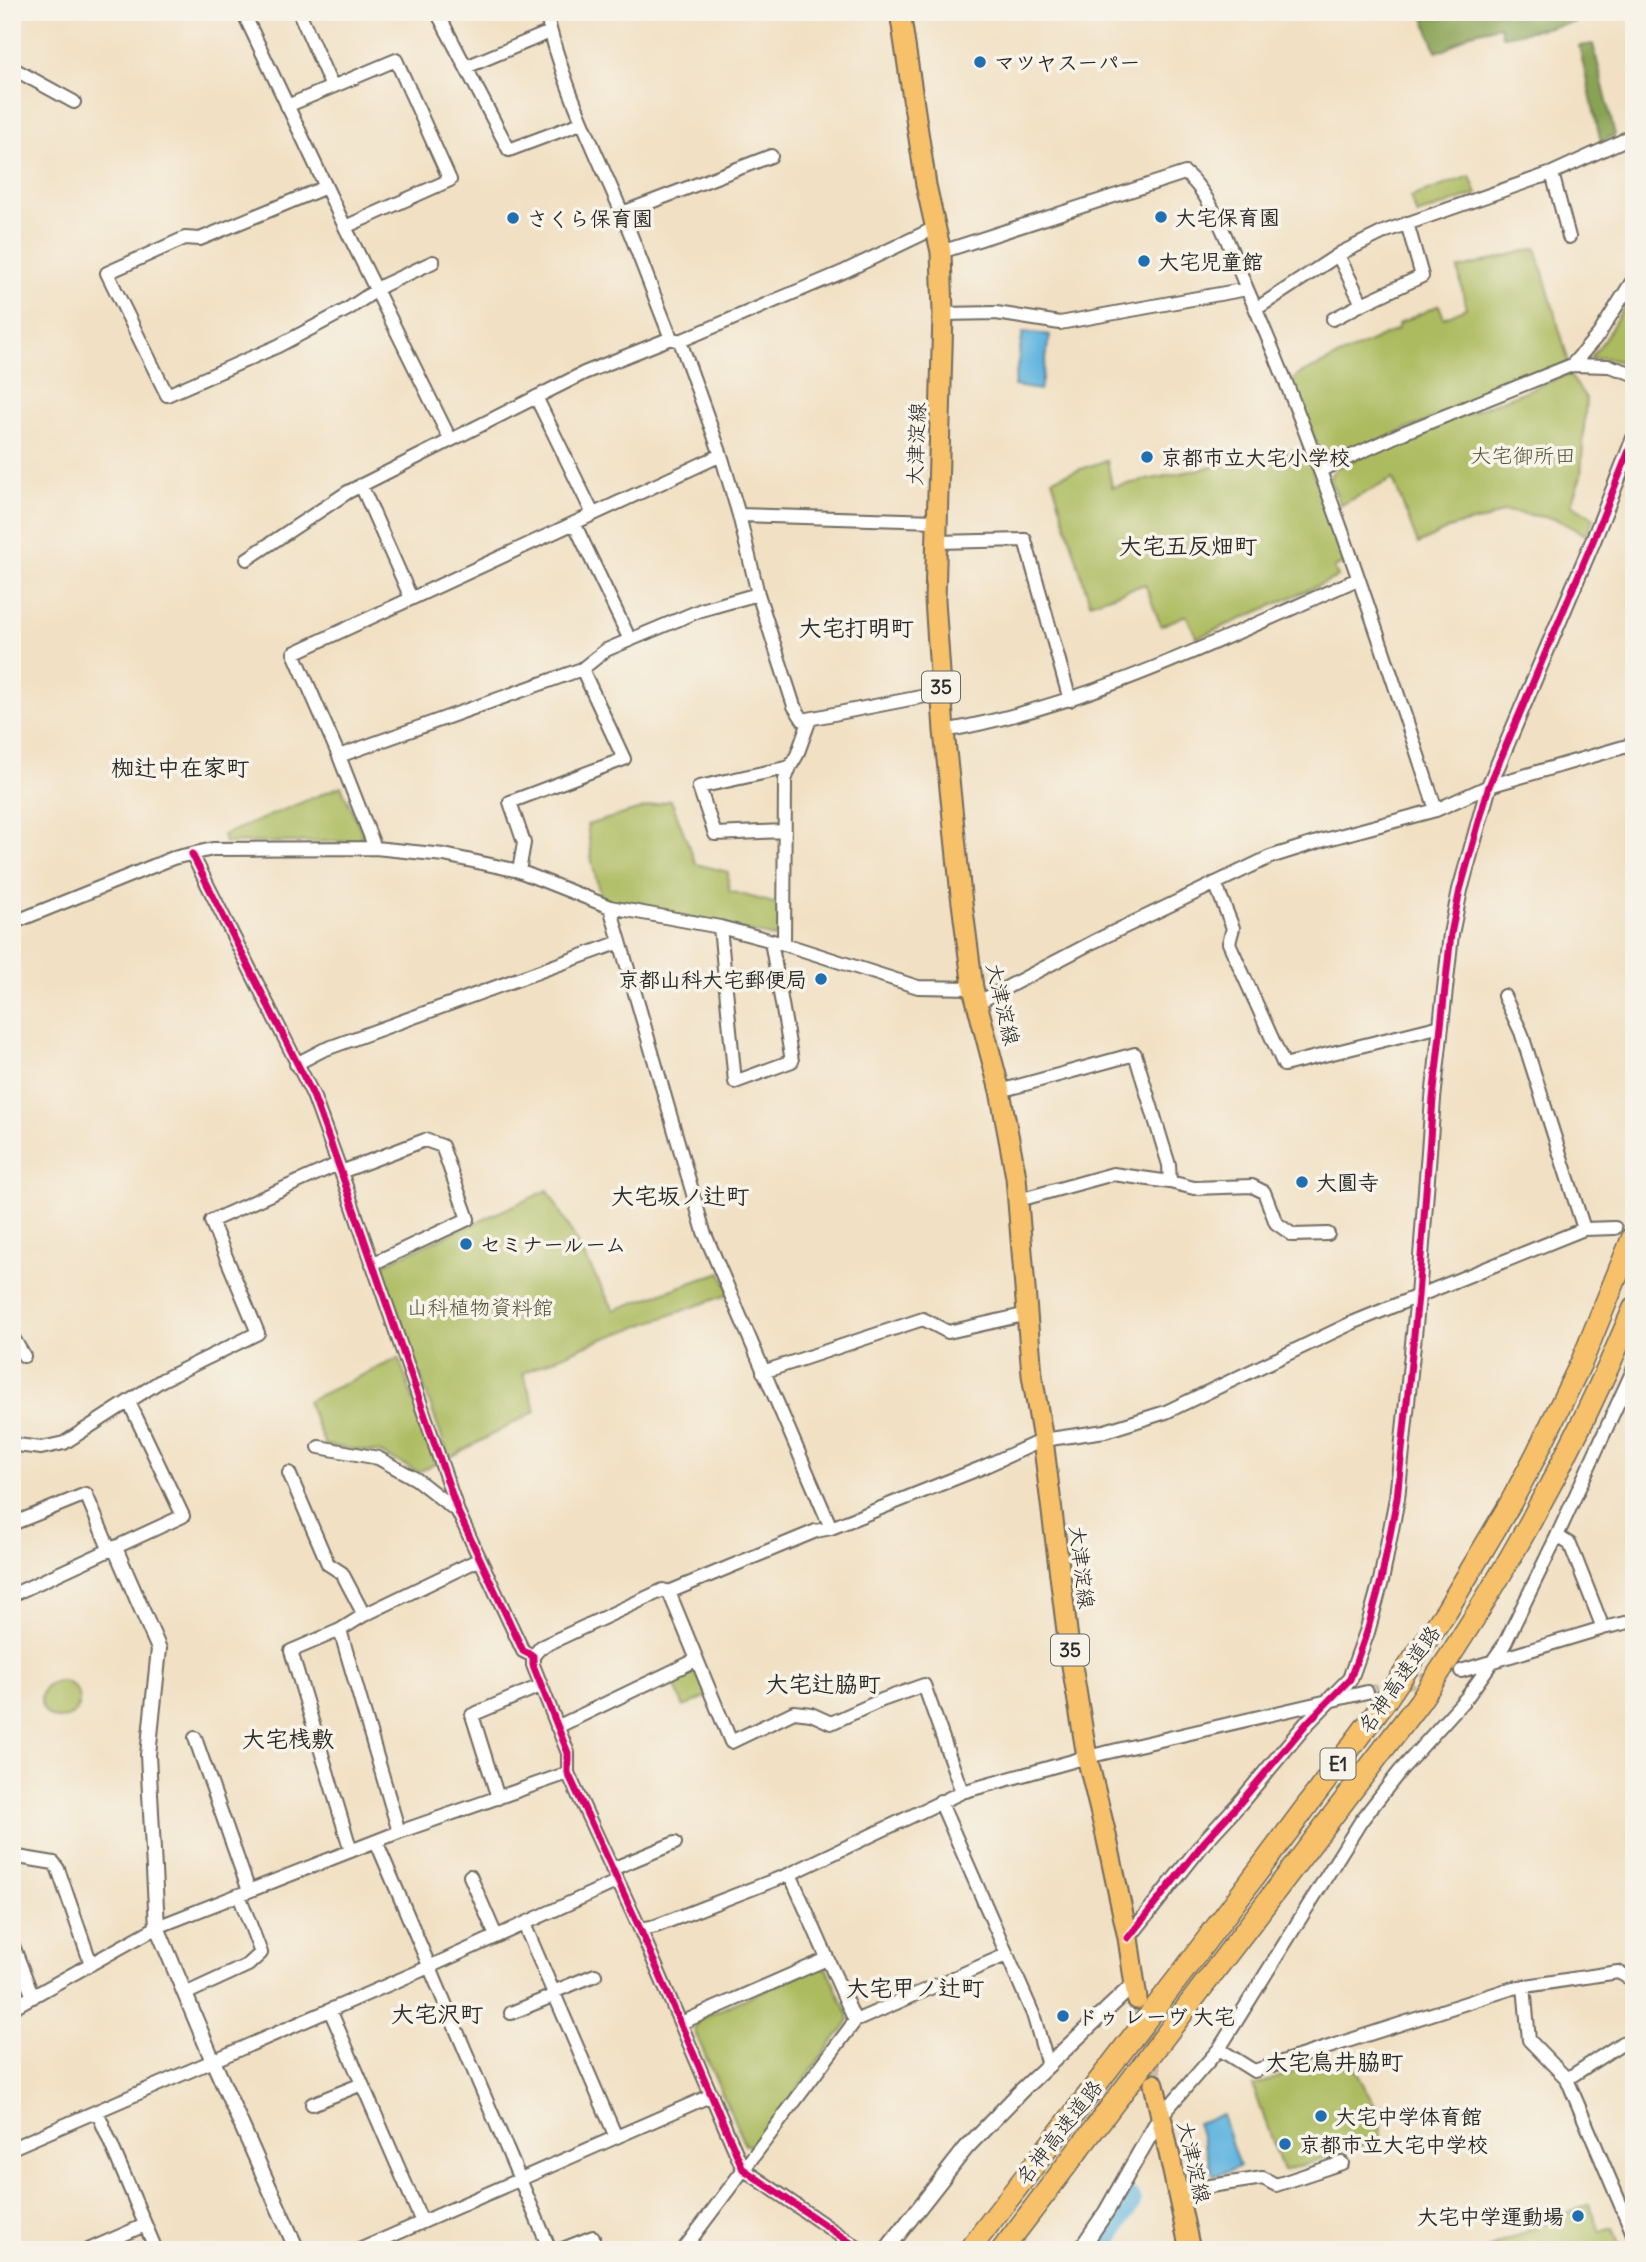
<svg xmlns="http://www.w3.org/2000/svg" width="1646" height="2262" font-family="Delius,'Klee One',sans-serif">
  <style>
    .green { fill: #acbb5e; stroke: #6c7344; stroke-width: 2 }
    .forest { fill: #89a355; stroke: #5a6740; stroke-width: 2 }
    .water { fill: #64b6df; stroke: #487085; stroke-width: 2 }
    .lines { fill: none; stroke-linecap: round; stroke-linejoin: round }
    .river { stroke: #64b6df; stroke-width: 26 }
    .minor-tunnel { stroke: #c9bca5; stroke-width: 12; stroke-dasharray: 12 6; stroke-linecap: butt }
    .primary-tunnel { stroke: #c9bca5; stroke-width: 19; stroke-dasharray: 19 10; stroke-linecap: butt }
    .minor-casing { stroke: #706a60; stroke-width: 16 }
    .tertiary-casing { stroke: #706a60; stroke-width: 18 }
    .primary-casing { stroke: #706a60; stroke-width: 23 }
    .motorway-casing { stroke: #706a60; stroke-width: 24 }
    .minor { stroke: #fff; stroke-width: 12 }
    .tertiary { stroke: #fff; stroke-width: 14 }
    .primary { stroke: #f6c16b; stroke-width: 19 }
    .motorway { stroke: #f6c16b; stroke-width: 21 }
    .cycleway-casing { stroke: #f7f3e8; stroke-width: 11 }
    .cycleway { stroke: #d6006c; stroke-width: 7 }
    .poi-dot { fill: #1f6fb2; stroke: #f7f3e8; stroke-width: 2.5 }
    .labels { text-anchor: middle; dominant-baseline: central; stroke-width: 7; stroke-linejoin: round; paint-order: stroke }
    .shield { fill: #f7f3e8; stroke: #686764; stroke-width: 2 }
    .shield-label { font-size: 19px; font-weight: bold; fill: #2b2b2b }
    .poi-label { font-size: 21px; font-weight: bold; fill: #2b2b2b; stroke: #f7f3e8; text-anchor: start }
    .street-label { font-size: 21px; fill: #2b2b2b; stroke: #f7f3e8 }
    .park-label { font-size: 21px; fill: #52563a; stroke: #f7f3e8 }
    .neighbourhood-label { font-size: 23px; font-weight: bold; fill: #2b2b2b; stroke: #f7f3e8 }
  </style>
  <rect width="100%" height="100%" fill="#f7f3e8"/>
  <filter id="ink" filterUnits="userSpaceOnUse"><feTurbulence type="fractalNoise" baseFrequency=".0143" numOctaves="2"/><feDisplacementMap in="SourceGraphic" scale="14" xChannelSelector="R" yChannelSelector="G"/><feConvolveMatrix kernelMatrix="1 2 1 2 8 2 1 2 1" color-interpolation-filters="sRGB"/></filter>
  <filter id="wash" filterUnits="userSpaceOnUse"><feTurbulence type="fractalNoise" baseFrequency=".00686" numOctaves="4" result="noise"/><feDisplacementMap in="SourceGraphic" scale="28" xChannelSelector="R" yChannelSelector="G"/><feGaussianBlur stdDeviation="1.57" result="paint"/><feColorMatrix in="noise" values="0 0 0 0 0 0 0 0 0 0 0 0 0 0 0 0 0 1.4 0 .05"/><feComposite in="paint" operator="in"/></filter>
  <g filter="url(#wash)">
    <rect width="100%" height="100%" fill="#f1e0c3"/>
    <path class="green" d="M1470,176L1477,194L1417,215L1410,197Z
      M1536,248L1569,363L1329,461L1323,458L1291,381L1300,374L1398,329V324L1439,305L1444,318L1466,308L1458,269Z
      M1634,289V366L1607,358H1590L1605,339Z
      M1569,374L1586,398L1581,476L1571,504L1594,518L1586,535L1556,519L1505,511L1487,519L1454,526L1418,544L1393,479L1341,505L1329,478L1336,468L1385,446Z
      M1304,448L1346,562L1334,568L1338,577L1197,638L1186,615L1161,626L1145,584L1090,603L1052,479L1107,460L1112,487Z
      M341,786L363,835L360,836L362,841L225,843L223,835Z
      M671,800L696,864L728,872L729,891L781,905V932L774,937L601,899L592,862L587,825Z
      M548,1190L614,1310L721,1272L730,1294L589,1344L523,1373L536,1411L449,1458L381,1265Z
      M399,1358L435,1464L419,1472L380,1453L325,1445L307,1401Z
      M692,1672L699,1674L708,1696L684,1707L672,1680Z
      M41 1700a19 19 0 1 1 38 0a19 19 0 1 1-38 0Z
      M820,1966L827,1969L849,2017L848,2022L754,2146L745,2145L694,2030L699,2019Z
      M1347,2054L1377,2110L1381,2122L1380,2140L1283,2171L1253,2086Z
      M1589,2204L1601,2232L1612,2228L1622,2250H1484Z"/>
    <path class="forest" d="M1422,12H1572L1580,13L1576,22L1504,36H1502L1500,26L1471,33L1445,50L1436,51Z
      M1593,44L1615,135L1601,142L1579,46Z"/>
    <path class="water" d="M1023,332L1050,335L1040,390L1014,386Z
      M1222,2115L1239,2167L1214,2176L1197,2123Z"/>
    <g class="lines">
      <path class="river" d="M1099,2250L1128,2201"/>
    </g>
  </g>
  <g filter="url(#ink)">
    <g class="lines">
      <path class="minor-tunnel" d="M1367,1692L1461,1671"/>
      <path class="primary-tunnel" d="M1137,1999L1154,2084"/>
      <defs>
        <path id="minor" d="M243,12L345,227L450,439
          M299,12L332,87
          M437,12L509,150L581,123
          M546,12C561,83 594,147 622,213C639,254 654,296 671,338
          M466,67L550,32
          M12,68L74,102
          M287,106L396,60L450,180L345,227
          M1552,173L1569,237
          M326,187L200,239L185,238L107,273L167,395L278,346L348,309L384,285L433,262
          M622,213L771,156
          M941,252L1185,173C1214,196 1232,254 1247,289C1321,458 1378,634 1436,810
          M1338,255L1362,304L1422,276L1407,223
          M1256,309L1341,253L1386,231L1552,173L1622,141L1634,133
          M943,314L996,313L1060,323L1247,289
          M1333,319L1362,304
          M680,341L721,455L739,515L758,594L794,706L803,720L941,693
          M1572,365L1609,366L1634,374
          M536,397L593,514
          M1321,470L1405,432L1572,365L1599,334L1631,283L1634,282
          M361,485L411,598
          M739,515L937,521
          M574,523L630,640
          M936,542L1025,540L1070,700
          M247,559L348,492L584,373L671,338L680,341L845,271L935,228
          M944,731C1090,705 1223,638 1358,579
          M339,756L582,669L606,650L701,610L758,594
          M785,831L715,834L699,787L790,767
          M375,848L339,756L294,653L721,455
          M192,854L313,1095L341,1172L458,1512L523,1651L533,1656V1665L568,1753V1773L640,1929L743,2169L861,2250
          M519,871L524,843L510,802L624,759L582,669
          M1215,883L1233,928L1229,943L1284,1065L1441,1026
          M610,907L704,1232L831,1528
          M12,923L173,858L213,849L375,848L444,855L519,871L610,907L720,927L784,944L918,987L973,988
          M720,927L735,1082L792,1061L771,941
          M784,944L785,780L790,767L797,755L810,719
          M1504,996L1521,1032L1584,1229
          M977,1003L1093,942L1270,857L1324,840L1436,810L1489,786L1634,744
          M296,1064L323,1050L620,942
          M1000,1091L1135,1054L1169,1165L1170,1182
          M341,1172L425,1140L442,1146L468,1219L372,1264
          M1019,1200L1113,1174L1170,1182L1194,1188L1252,1186L1264,1192L1276,1223L1293,1235L1328,1234
          M12,1336L24,1356
          M763,1372L923,1319L948,1332L1028,1314
          M12,1440L17,1445L41,1448L64,1443L162,1380L258,1333L211,1221L338,1164
          M319,1447L378,1458L416,1479L458,1512
          M289,1473L328,1564L342,1573L364,1615
          M12,1524L86,1494L110,1551
          M1557,1536L1570,1544L1603,1628
          M669,1592L731,1742L794,1712L811,1714L831,1723L882,1700L924,1685L962,1792
          M12,1595L183,1516L129,1402
          M340,1630L291,1651L351,1851
          M533,1656L541,1647L663,1590L669,1592L816,1531L831,1528L981,1468L1043,1440L1105,1431L1166,1412L1352,1323L1418,1296L1584,1229L1615,1228
          M1461,1671L1603,1628L1634,1621
          M557,1727L696,1660
          M195,1738L249,1891
          M498,1798L472,1715L540,1686
          M940,1801L1033,2014L1048,2065
          M399,1832L340,1630L364,1615L480,1559
          M376,1841L550,2250
          M12,1856L54,1863L58,1869L91,1964
          M612,1869L675,1843
          M470,1876L496,1936
          M524,1924L616,2137
          M640,1929L656,1926L790,1874L962,1792L1087,1757L1367,1692
          M12,1943L33,1997
          M1524,1986L1529,2040L1567,2079L1634,2236
          M553,1992L595,1975
          M185,1994L248,1965L261,1953L239,1895
          M12,2008L157,1927L399,1832L568,1773
          M330,2010L422,2222
          M511,2013L555,1995
          M855,2021L1006,1955
          M681,2023L827,1959
          M1219,2049L1254,2071L1513,1988L1618,1972L1629,1978
          M1567,2079L1622,2043L1634,2039
          M312,2104L362,2084
          M97,2111L156,2250
          M1160,2117L1219,2049L1361,1821L1400,1771L1467,1697L1504,1645L1557,1536L1634,1368
          M12,2148L429,1967L618,1881
          M1178,2191L1263,2178L1276,2185L1342,2163
          M88,2250L145,2225
          M359,2250L712,2095
          M560,2250L593,2237
          M683,2250L855,2021L790,1874"/>
        <path id="tertiary" d="M115,1548L159,1649L148,1755L157,1927L213,2061L297,2250
          M1128,1938L1205,1841L1239,1804L1307,1723L1350,1679L1367,1632L1381,1581L1397,1498L1418,1296L1433,1099L1451,934L1460,890L1489,786L1593,541L1634,438
          M886,2250L966,2148L1022,2090L1134,1984
          M1080,2250L1106,2212L1160,2117"/>
        <path id="primary" d="M900,12L926,185L941,252L943,314L935,600L944,731L961,895L973,988L1000,1091L1016,1177L1032,1375L1043,1440L1069,1647L1087,1757L1106,1835L1128,1938L1137,1999
          M1154,2084L1190,2250"/>
        <path id="motorway" d="M969,2250L1185,1969L1386,1700L1447,1610L1510,1504L1535,1457L1582,1361L1634,1234
          M1002,2250L1420,1701C1505,1577 1576,1446 1634,1308"/>
      </defs>
      <use href="#minor" class="minor-casing"/>
      <use href="#tertiary" class="tertiary-casing"/>
      <use href="#primary" class="primary-casing"/>
      <use href="#motorway" class="motorway-casing"/>
      <use href="#minor" class="minor"/>
      <use href="#tertiary" class="tertiary"/>
      <use href="#primary" class="primary"/>
      <use href="#motorway" class="motorway"/>
      <defs>
        <path id="cycleway" d="M192,854L313,1095L341,1172L458,1512L523,1651L533,1656V1665L568,1753V1773L640,1929L743,2169L861,2250
          M1128,1938L1205,1841L1239,1804L1307,1723L1350,1679L1367,1632L1381,1581L1397,1498L1418,1296L1433,1099L1451,934L1460,890L1489,786L1593,541L1634,438"/>
      </defs>
      <use href="#cycleway" class="cycleway-casing"/>
      <use href="#cycleway" class="cycleway"/>
    </g>
  </g>
  <g class="poi-dot">
    <circle cx="980" cy="62" r="7"/>
    <circle cx="1161" cy="217" r="7"/>
    <circle cx="513" cy="218" r="7"/>
    <circle cx="1144" cy="261" r="7"/>
    <circle cx="1147" cy="457" r="7"/>
    <circle cx="821" cy="979" r="7"/>
    <circle cx="1302" cy="1182" r="7"/>
    <circle cx="466" cy="1244" r="7"/>
    <circle cx="1063" cy="2016" r="7"/>
    <circle cx="1321" cy="2116" r="7"/>
    <circle cx="1285" cy="2144" r="7"/>
    <circle cx="1578" cy="2216" r="7"/>
  </g>
  <g class="labels">
    <g class="shield">
      <rect x="922" y="671.5" width="38" height="31" rx="5"/>
      <rect x="1051" y="1634.5" width="38" height="31" rx="5"/>
      <rect x="1320.5" y="1748.5" width="35" height="31" rx="5"/>
    </g>
    <g class="shield-label">
      <text x="941" y="687">35</text>
      <text x="1070" y="1650">35</text>
      <text x="1338" y="1764">E1</text>
    </g>
    <g class="poi-label">
      <text x="994" y="62">マツヤスーパー</text>
      <text x="1175" y="217">大宅保育園</text>
      <text x="527" y="218">さくら保育園</text>
      <text x="1158" y="261">大宅児童館</text>
      <text x="1161" y="457">京都市立大宅小学校</text>
      <text x="807" y="979" text-anchor="end">京都山科大宅郵便局</text>
      <text x="1316" y="1182">大圓寺</text>
      <text x="480" y="1244">セミナールーム</text>
      <text x="1077" y="2016">ドゥ レーヴ 大宅</text>
      <text x="1335" y="2116">大宅中学体育館</text>
      <text x="1299" y="2144">京都市立大宅中学校</text>
      <text x="1564" y="2216" text-anchor="end">大宅中学運動場</text>
    </g>
    <g class="street-label">
      <text transform="translate(916 444) rotate(-88)">大津淀線</text>
      <text transform="translate(1003 1004) rotate(77)">大津淀線</text>
      <text transform="translate(1082 1567) rotate(83)">大津淀線</text>
      <text transform="translate(1399 1679) rotate(-55)">名神高速道路</text>
      <text transform="translate(1059 2132) rotate(-52)">名神高速道路</text>
      <text transform="translate(1194 2162) rotate(77)">大津淀線</text>
    </g>
    <g class="park-label">
      <text x="1523" y="455">大宅御所田</text>
      <text x="480" y="1307">山科植物資料館</text>
    </g>
    <g class="neighbourhood-label">
      <text x="1188" y="545">大宅五反畑町</text>
      <text x="856" y="627">大宅打明町</text>
      <text x="180" y="767">椥辻中在家町</text>
      <text x="680" y="1195">大宅坂ノ辻町</text>
      <text x="823" y="1683">大宅辻脇町</text>
      <text x="288" y="1738">大宅桟敷</text>
      <text x="915" y="1987">大宅甲ノ辻町</text>
      <text x="437" y="2013">大宅沢町</text>
      <text x="1334" y="2061">大宅鳥井脇町</text>
    </g>
  </g>
  <rect width="1646" height="2262" fill="none" stroke="#f7f3e8" stroke-width="42"/>
</svg>
